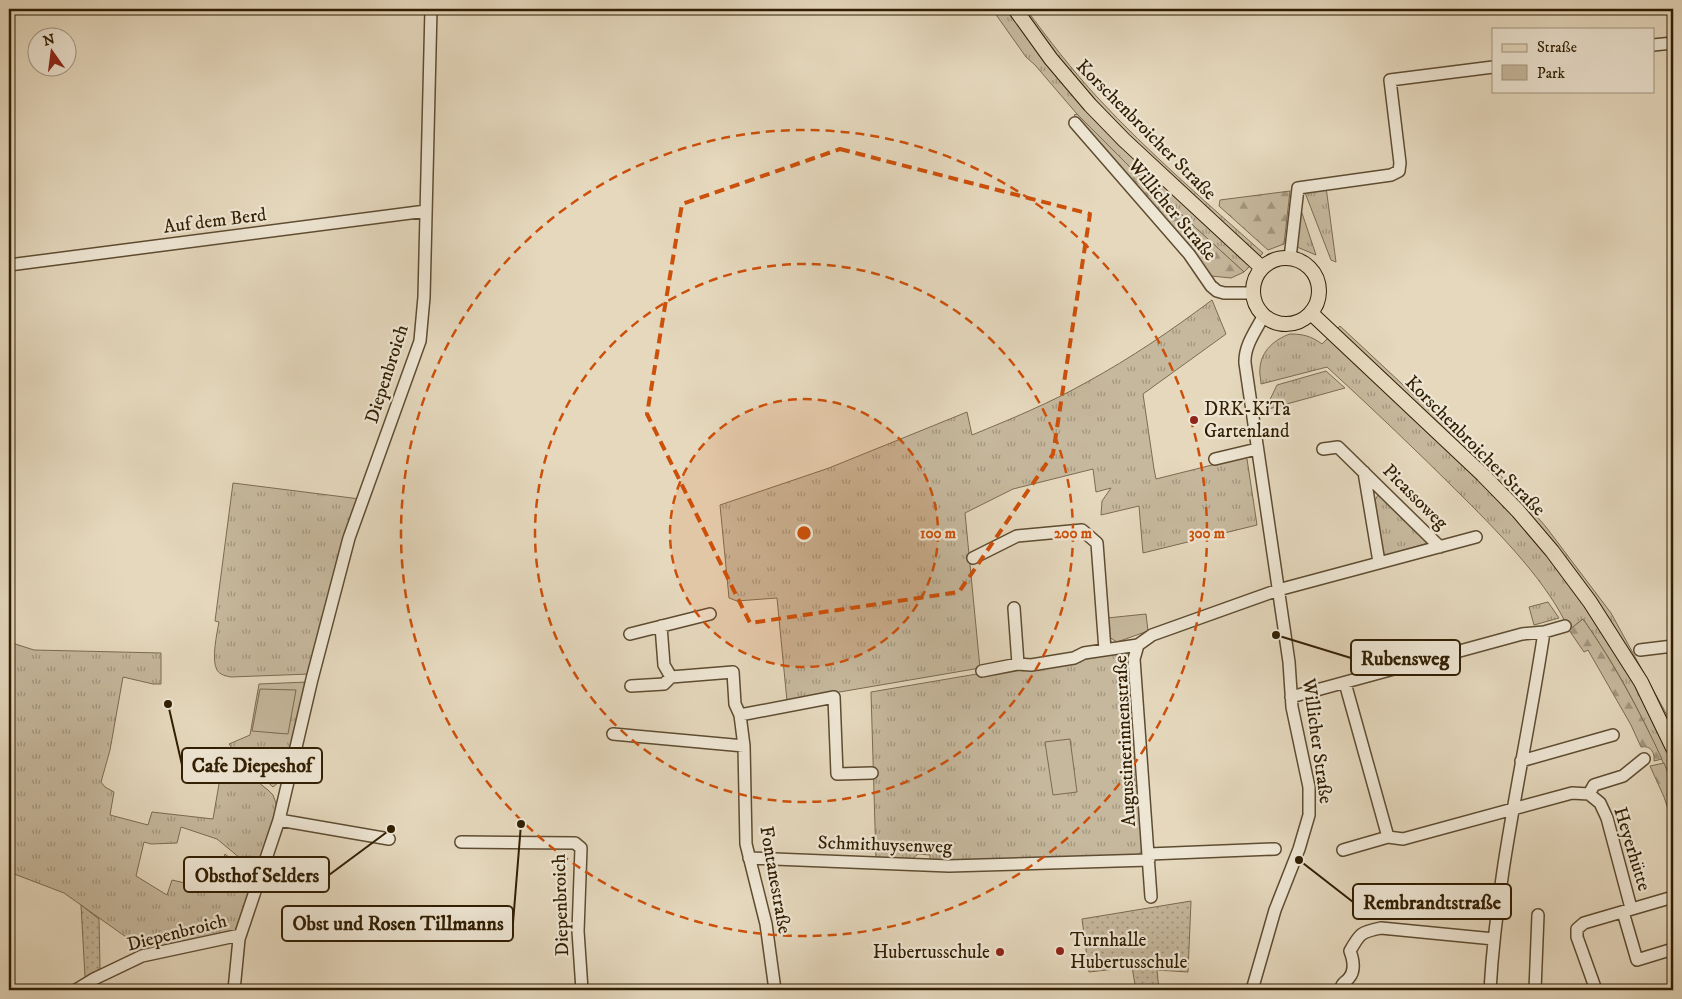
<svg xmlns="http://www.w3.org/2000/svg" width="1682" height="999" font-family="'IM FELL DW Pica',serif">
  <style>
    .grass { fill: url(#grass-tufts); stroke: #7c6b50 }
    .forest { fill: url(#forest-firs); stroke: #7c6b50 }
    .park { fill: #c6b89d; stroke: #7c6b50 }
    .garden { fill: url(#garden-dots); stroke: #7c6b50 }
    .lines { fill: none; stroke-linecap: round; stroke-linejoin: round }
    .minor-casing { stroke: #5e4c31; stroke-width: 14 }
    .major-casing { stroke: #311e02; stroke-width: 16 }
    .minor { stroke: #eee6d4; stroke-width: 11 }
    .major { stroke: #e5d8bd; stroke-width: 14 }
    .marked { fill: none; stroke: #cd500a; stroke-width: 4; stroke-dasharray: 10 6; stroke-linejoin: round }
    .ring { fill: none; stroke: #cd500a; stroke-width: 2.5; stroke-dasharray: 9 6 }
    .poi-dot { fill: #8f2418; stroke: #eee6d4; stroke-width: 2 }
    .labels { text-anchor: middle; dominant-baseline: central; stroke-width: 4.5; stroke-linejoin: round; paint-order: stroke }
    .street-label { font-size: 19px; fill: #311e02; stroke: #eee6d4 }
    .poi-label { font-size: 19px; fill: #311e02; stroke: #eee6d4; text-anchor: start }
    .centre { fill: #cd500a; stroke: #eee6d4; stroke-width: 2.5 }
    .ring-label { font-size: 15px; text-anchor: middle; font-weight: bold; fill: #cd500a; stroke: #eee6d4; stroke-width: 4.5; stroke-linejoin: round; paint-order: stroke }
    .leader { fill: none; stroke: #311e02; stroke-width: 2 }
    .callout-dot { fill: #311e02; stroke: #eee6d4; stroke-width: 2 }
    .callout { fill: #eee6d4; stroke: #311e02; stroke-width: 2 }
    .callout-label { font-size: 20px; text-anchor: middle; font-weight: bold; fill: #311e02 }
  </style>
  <defs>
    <pattern id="grass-tufts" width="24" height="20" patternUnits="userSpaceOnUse" patternTransform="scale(1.25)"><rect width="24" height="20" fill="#c6b89d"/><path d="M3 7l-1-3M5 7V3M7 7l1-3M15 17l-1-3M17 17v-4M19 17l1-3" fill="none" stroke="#a1957e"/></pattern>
    <pattern id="forest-firs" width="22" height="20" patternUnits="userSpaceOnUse" patternTransform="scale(1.25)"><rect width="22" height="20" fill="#c6b89d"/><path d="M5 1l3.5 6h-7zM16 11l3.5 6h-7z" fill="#a1957e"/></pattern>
    <pattern id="garden-dots" width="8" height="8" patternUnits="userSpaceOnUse" patternTransform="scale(1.25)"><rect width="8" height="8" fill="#c6b89d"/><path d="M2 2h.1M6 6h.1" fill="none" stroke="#a1957e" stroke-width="1.8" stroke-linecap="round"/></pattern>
  </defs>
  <rect width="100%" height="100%" fill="#e5d8bd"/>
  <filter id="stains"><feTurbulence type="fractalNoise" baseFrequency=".004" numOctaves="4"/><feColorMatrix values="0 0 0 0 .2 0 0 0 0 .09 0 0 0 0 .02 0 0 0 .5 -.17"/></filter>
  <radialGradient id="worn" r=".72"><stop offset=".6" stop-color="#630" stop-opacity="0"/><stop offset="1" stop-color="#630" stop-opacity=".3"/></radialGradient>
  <path class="grass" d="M992,9H1008L1013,18L1250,266L1244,272L1137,174L1077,114L1035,65L1026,57Z
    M1021,9H1026C1049,40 1072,70 1098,98C1149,153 1207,203 1263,253L1258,258L1146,154L1067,72Z
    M1326,187L1336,262L1331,260L1304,190Z
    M1301,210L1316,255L1297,247Z
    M1212,300L1226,334L1143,394L1154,469L1156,479L1244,457L1247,459L1257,525L1143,553L1139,506L1101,515L1102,501L1111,488L1096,492L1093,469L1013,489L965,513L980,668L787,701L777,598L737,601L729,598L720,505L829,468L967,412L972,435C1011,419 1050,403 1087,382C1131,358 1172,330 1212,300Z
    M1340,326L1431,411L1472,447L1510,485L1546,527L1611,613L1673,726V735L1570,564L1336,330Z
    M1290,334C1303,334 1311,336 1322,344L1328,338L1457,457L1531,533L1594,617L1631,678L1657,724L1673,760V785C1648,727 1620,671 1583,619L1569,630C1549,584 1501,535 1465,499C1420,454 1374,410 1327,367L1261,384C1261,379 1259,373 1260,368C1261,351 1275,339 1290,334Z
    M1326,371L1345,388L1265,410L1277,385Z
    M233,483L360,499L310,674L231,677C226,676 220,675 217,670C211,660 217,633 219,622L215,621Z
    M1378,495L1387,497L1428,542L1425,544L1386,555L1381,552L1373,504Z
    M1548,602L1559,618L1534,625L1529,607Z
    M9,642L34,650L161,653V684H153L123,677L110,750L101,782L105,787L114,792L110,815L148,825L152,812L213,819L220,778L219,776L211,775L226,757L268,790L273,795L277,806L278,813L258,873L217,839L181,827L177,843L151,844L144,842L136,876L167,895L172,880L215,890L225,854L256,880L237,931L142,953L126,937L64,893L9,872Z
    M1131,648L1128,660L1133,724L1131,727L1135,785L1139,789L1144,848L1137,856L930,863V855L918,854L911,860H876L871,692L1018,667L1022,671L1081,662L1082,656Z
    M308,682L284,783L279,782L273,787L238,756L229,744L250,735L259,684Z"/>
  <path class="forest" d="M1077,114L1137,174L1244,272L1231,278L1211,276L1191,247L1074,115Z
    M1290,191L1284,244L1268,250L1219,206L1220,200Z
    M1583,619C1614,663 1639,710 1662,759L1654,761C1655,753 1651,745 1641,747L1631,725L1588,650L1584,652L1569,630Z
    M1664,763L1673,785V824L1664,797L1650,766Z"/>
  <path class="park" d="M1146,614L1148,631L1117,642L1109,637L1107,618Z
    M260,689L296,690L288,734L252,731Z
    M1070,739L1077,792L1053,795L1045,742Z"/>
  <path class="garden" d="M1191,901L1188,972L1157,970L1159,990H1136L1132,967L1089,972L1082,919Z
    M81,905L99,919L100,969L85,977Z"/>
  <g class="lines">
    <defs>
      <path id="minor" d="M1653,45L1673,43
        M1075,123L1189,254L1211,286L1217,291L1224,293H1253
        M1290,258L1298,188L1391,175L1399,171L1400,163L1390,80L1493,67
        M9,265L426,211
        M1323,449L1338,447L1440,547
        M1215,459L1257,449
        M1364,472L1379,562
        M973,558L1017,536L1082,530L1097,543L1105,650
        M1014,608L1018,664
        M661,626L664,665L671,677L733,672L735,704L740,715L744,746
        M630,634L710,614
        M1640,650L1673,646
        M982,671L1018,664L1031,665L1074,658L1084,653L1138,645
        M1345,683L1388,837L1403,839L1572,793L1589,794L1600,803L1607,818L1631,908
        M631,686L664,684L671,677
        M1291,697L1522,634L1544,632L1565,626
        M740,715L834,697L837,774L872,773
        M613,734L744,746L746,844L766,924L775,990
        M1521,761L1613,735
        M1589,794L1594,785L1623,776L1644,759
        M279,820L389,839
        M461,842L575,843L581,848L578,931L582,990
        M1343,850L1388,837
        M1149,854L1275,849
        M749,858L949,866L1149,860
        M1151,897L1134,659L1138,645L1152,635L1278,590L1476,537
        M1623,912L1637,960L1673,949
        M76,990L94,979L142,956L240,935
        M234,990L239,939L279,820L312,679L349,538L420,341L424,297L431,9
        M1252,990L1275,910L1299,849L1309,815V787L1292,707L1289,662L1245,363C1244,346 1256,330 1264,315
        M1340,990C1343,981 1344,984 1349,978C1356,970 1353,959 1350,951C1360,933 1361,932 1381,928L1494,939
        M1490,990C1497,869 1526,752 1544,632
        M1535,990L1538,915
        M1596,990L1577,937V929L1584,923L1673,897"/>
      <path id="major" d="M1015,9L1051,59L1090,105L1124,140L1262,268
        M1253 291a33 33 0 1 1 66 0a33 33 0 1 1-66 0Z
        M1311,313L1483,475L1518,511L1552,551L1590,602L1641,682L1673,748"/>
    </defs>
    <use href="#minor" class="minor-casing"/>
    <use href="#major" class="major-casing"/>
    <use href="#minor" class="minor"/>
    <use href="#major" class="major"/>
  </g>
  <path class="marked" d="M840,149L1090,214L1053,454L959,592L750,623L647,414L682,204Z"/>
  <circle cx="804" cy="533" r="134" fill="#cd500a" fill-opacity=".12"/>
  <g class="ring">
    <circle cx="804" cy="533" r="134"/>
    <circle cx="804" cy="533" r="269"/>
    <circle cx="804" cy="533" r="403"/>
  </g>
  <g class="poi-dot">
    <circle cx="1194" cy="420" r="5"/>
    <circle cx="1060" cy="951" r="5"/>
    <circle cx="1000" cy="952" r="5"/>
  </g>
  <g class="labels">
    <g class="street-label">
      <text transform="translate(1146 130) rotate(45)">Korschenbroicher Straße</text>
      <text transform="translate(1172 210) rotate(50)">Willicher Straße</text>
      <text transform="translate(215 221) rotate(-7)">Auf dem Berd</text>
      <text transform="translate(387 374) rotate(-72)">Diepenbroich</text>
      <text transform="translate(1475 446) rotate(45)">Korschenbroicher Straße</text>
      <text transform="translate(1415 497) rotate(45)">Picassoweg</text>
      <text transform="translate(1125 741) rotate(-93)">Augustinerinnenstraße</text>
      <text transform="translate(1317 741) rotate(82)">Willicher Straße</text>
      <text transform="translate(885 845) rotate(2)">Schmithuysenweg</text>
      <text transform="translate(1632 849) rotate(73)">Heyerhütte</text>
      <text transform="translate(775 880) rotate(80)">Fontanestraße</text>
      <text transform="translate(561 905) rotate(-92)">Diepenbroich</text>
      <text transform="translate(177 933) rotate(-14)">Diepenbroich</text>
    </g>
    <g class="poi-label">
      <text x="1204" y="409">DRK-KiTa<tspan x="1204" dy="22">Gartenland</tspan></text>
      <text x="1070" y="940">Turnhalle<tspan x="1070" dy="22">Hubertusschule</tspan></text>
      <text x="990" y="952" text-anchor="end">Hubertusschule</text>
    </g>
  </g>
  <circle cx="804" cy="533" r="8" class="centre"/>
  <g class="ring-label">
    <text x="938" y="538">100 m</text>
    <text x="1073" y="538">200 m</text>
    <text x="1207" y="538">300 m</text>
  </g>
  <path class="leader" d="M1276 635L1351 658M168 704L182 765M391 829L329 875M1299 860L1353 902M521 824L513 923"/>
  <g class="callout-dot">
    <circle cx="1276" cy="635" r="5"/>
    <circle cx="168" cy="704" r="5"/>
    <circle cx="391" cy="829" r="5"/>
    <circle cx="1299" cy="860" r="5"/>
    <circle cx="521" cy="824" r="5"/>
  </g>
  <g class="callout">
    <rect x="1351" y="640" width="109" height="35" rx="5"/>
    <rect x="182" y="748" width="140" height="35" rx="5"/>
    <rect x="184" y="857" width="145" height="35" rx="5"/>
    <rect x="1353" y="884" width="158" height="35" rx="5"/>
    <rect x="282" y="906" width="231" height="35" rx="5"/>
  </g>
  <g class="callout-label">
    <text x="1405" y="665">Rubensweg</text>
    <text x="252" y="772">Cafe Diepeshof</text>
    <text x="257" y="882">Obsthof Selders</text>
    <text x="1432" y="909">Rembrandtstraße</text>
    <text x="398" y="930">Obst und Rosen Tillmanns</text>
  </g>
  <rect width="1682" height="999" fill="none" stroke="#e5d8bd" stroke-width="30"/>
  <rect x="10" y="10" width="1662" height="979" fill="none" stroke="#311e02" stroke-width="2.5"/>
  <rect x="15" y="15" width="1652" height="969" fill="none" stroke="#311e02"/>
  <rect x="1492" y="28" width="162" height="65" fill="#eee6d4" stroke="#a29680"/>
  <rect x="1502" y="44" width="25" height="8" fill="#e5d8bd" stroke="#a29680"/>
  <text x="1537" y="52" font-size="15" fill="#311e02">Straße</text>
  <rect x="1502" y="65" width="25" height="15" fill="#c6b89d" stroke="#a29680"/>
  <text x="1537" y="78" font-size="15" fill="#311e02">Park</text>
  <g transform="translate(52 52) rotate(346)"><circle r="24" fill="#eee6d4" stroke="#a29680"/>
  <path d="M0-4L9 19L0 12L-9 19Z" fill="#8f2418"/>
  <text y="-8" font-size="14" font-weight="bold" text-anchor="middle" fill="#311e02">N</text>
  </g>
  <rect width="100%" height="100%" filter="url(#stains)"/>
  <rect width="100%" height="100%" fill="url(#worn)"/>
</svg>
